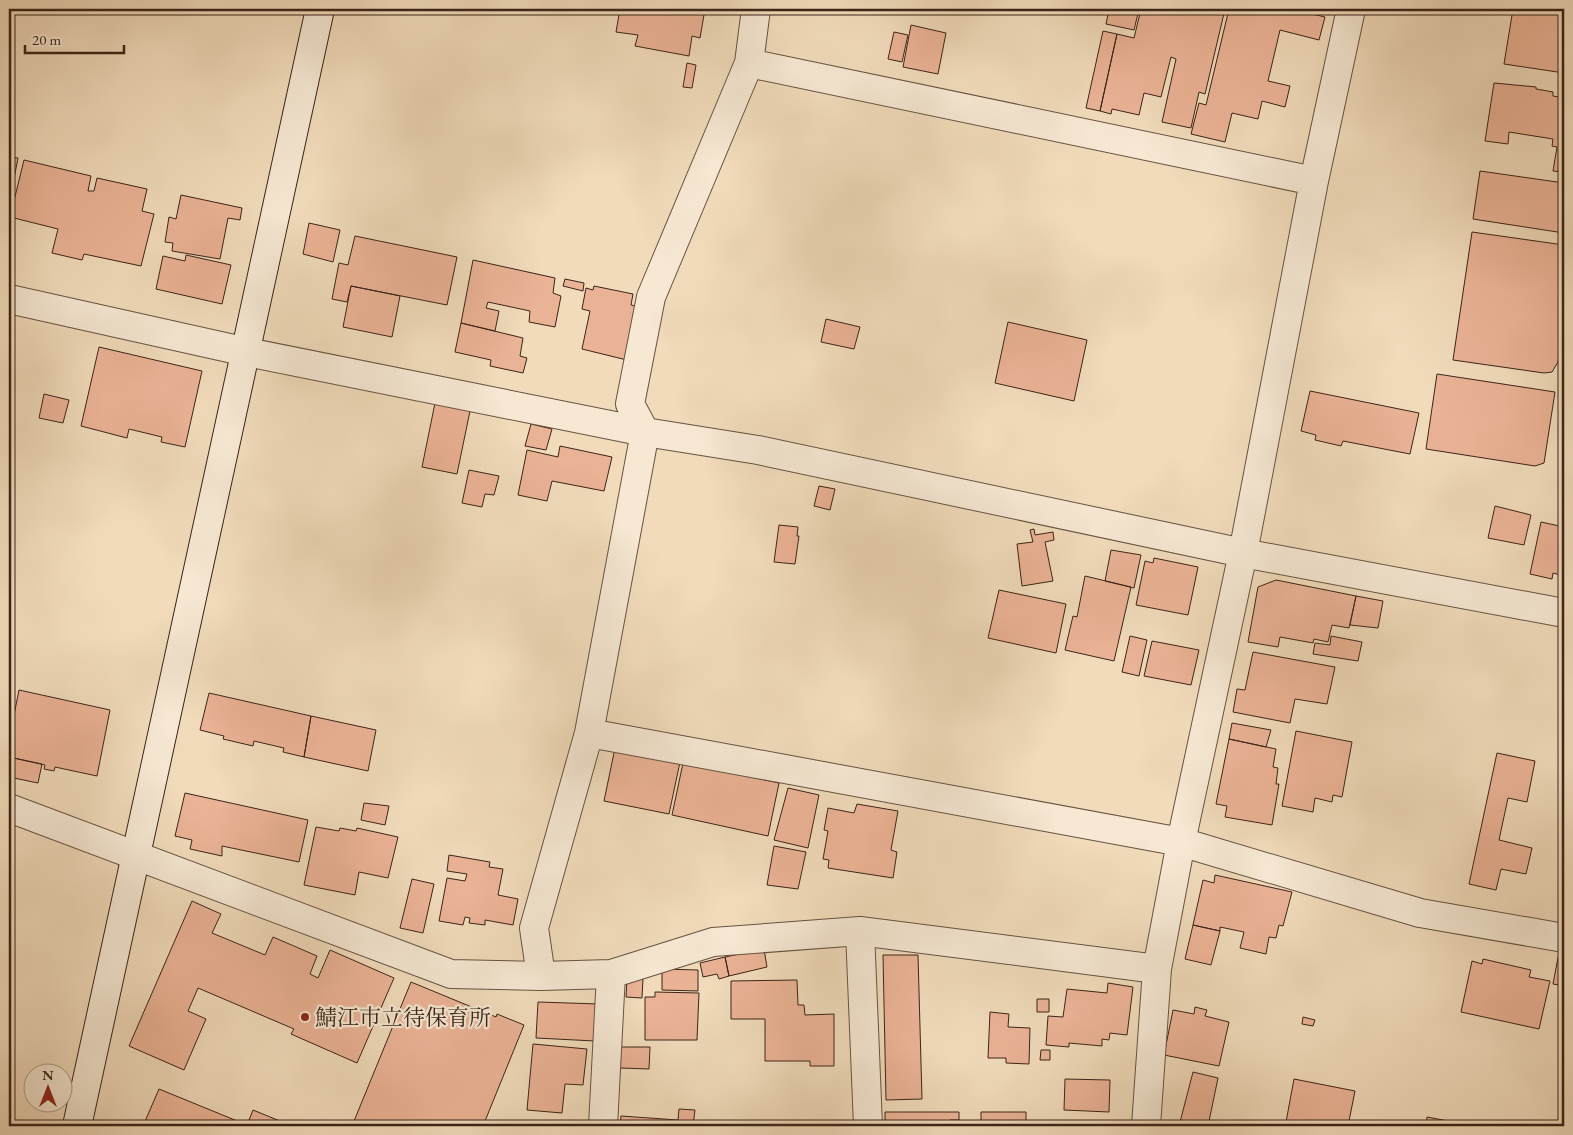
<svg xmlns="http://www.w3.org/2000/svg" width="1573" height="1135" font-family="'EB Garamond','Noto Serif JP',serif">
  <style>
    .building { fill: #ebb396; stroke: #3b2418 }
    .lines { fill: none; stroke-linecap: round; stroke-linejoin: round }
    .street-casing { stroke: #685241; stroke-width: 30 }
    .secondary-casing { stroke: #3b2418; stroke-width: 30 }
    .street { stroke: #f6e8d3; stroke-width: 28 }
    .secondary { stroke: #f6e8d3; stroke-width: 28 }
    .poi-dot { fill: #8f2418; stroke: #f6e8d3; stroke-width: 2 }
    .labels { text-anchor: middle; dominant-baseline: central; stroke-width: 4.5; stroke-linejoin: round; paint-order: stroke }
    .poi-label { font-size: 22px; fill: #3b2418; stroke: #f6e8d3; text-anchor: start }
  </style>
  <rect width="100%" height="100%" fill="#f1dbbb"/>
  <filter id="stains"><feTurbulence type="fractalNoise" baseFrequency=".004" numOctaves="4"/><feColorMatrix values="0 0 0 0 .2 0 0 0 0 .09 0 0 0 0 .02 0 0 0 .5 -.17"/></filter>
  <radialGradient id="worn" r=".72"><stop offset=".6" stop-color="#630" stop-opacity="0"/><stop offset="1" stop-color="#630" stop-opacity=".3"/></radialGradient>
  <path class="building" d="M620,9H705L700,38L692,36L689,56L635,46L638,35L616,32Z
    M1109,9H1139L1134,30L1106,24Z
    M1141,9H1225L1205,94L1199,92L1191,128L1162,122L1176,59L1171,57L1161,97L1144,93L1139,115L1112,109L1111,114L1100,111L1117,34L1134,38Z
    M1229,9H1268L1288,13L1289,9H1292L1325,17L1319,40L1280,30L1268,81L1290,86L1285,107L1262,101L1258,119L1232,113L1225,142L1191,134L1199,103L1206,105Z
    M1513,9H1564V73L1504,64Z
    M911,25L946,33L938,74L903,67Z
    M1103,31L1117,34L1100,111L1086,108Z
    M894,32L908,35L902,62L888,59Z
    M687,63L696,65L692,88L683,87Z
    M1494,83L1536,87V89L1553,92V96L1564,98V96V172L1553,171L1557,147L1552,146L1553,139L1509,132L1508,144L1485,141Z
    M9,157L18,158L12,189L9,188Z
    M24,160L91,176L88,191H94L97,178L147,189L142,211L154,214L141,266L84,254L82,260L52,253L58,229L10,217Z
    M1480,171L1564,183V233L1473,219Z
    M181,195L242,208L240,220L228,218L220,259L172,251L173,243L165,242L169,217L176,219Z
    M309,223L340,230L333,262L303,254Z
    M1472,232L1564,245V320L1558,362L1552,372L1544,373L1453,360Z
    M355,236L457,257L447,305L351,286L347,302L332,299L339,263L348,265Z
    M186,255L231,265L222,304L156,289L163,256L185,261Z
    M473,260L555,278L553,293L561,296L555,327L529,322L530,311L488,302L486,308L499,311L495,331L461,323Z
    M565,279L584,283L583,291L563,286Z
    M351,286L400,296L392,337L343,327Z
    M594,286L633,294L631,305L643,308L631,361L582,349L590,311L582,309L586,288L593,290Z
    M826,319L860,327L854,349L821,342Z
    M1008,322L1087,340L1074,401L995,383Z
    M461,323L523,338L520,356L527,358L523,373L490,366L491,360L455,352Z
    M99,347L202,371L185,447L161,442L162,437L129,429L127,438L81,426Z
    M1437,374L1555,392L1544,463L1535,466L1426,449Z
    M1310,391L1419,413L1410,454L1343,441L1341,446L1315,440L1316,435L1301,431Z
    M44,394L69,400L63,423L39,418Z
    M435,403L470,411L457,474L422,467Z
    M531,424L552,429L546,450L525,446Z
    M560,446L612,457L604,491L552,481L547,501L518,495L527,450L558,457Z
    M469,470L499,476L494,495L485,494L482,507L462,503Z
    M819,486L835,489L830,510L814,506Z
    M1495,506L1531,515L1524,545L1488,538Z
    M1541,522L1564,527V576L1553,573L1552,579L1530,574Z
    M779,525L798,527L797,536H799L795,564L774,562Z
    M1034,529L1035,535L1053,532L1054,540L1045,542L1053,581L1022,586L1017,544L1033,542L1030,530Z
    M1111,550L1141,555L1134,588L1105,581Z
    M1154,558L1198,567L1188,615L1136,605L1145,561L1153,563Z
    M1085,576L1131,587L1114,661L1065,650L1073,616L1077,617Z
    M1276,580L1356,596L1349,628L1332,625L1328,642L1314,639L1313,643L1280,637L1278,647L1248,642L1258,587Z
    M999,590L1066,604L1056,653L988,638Z
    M1356,596L1383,601L1378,628L1350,625Z
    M1130,636L1147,640L1139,676L1122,672Z
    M1331,636L1362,642L1358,661L1313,654L1315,643L1330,645Z
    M1152,641L1199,650L1191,685L1144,676Z
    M1253,652L1335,667L1327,704L1295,699L1290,723L1233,712L1237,689L1245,690Z
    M19,690L110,710L97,776L55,767L54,771L44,769L45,765L9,757L11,730Z
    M209,693L311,716L304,757L283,752L284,748L254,741L253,746L223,739L224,736L200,730Z
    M311,716L376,730L368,771L304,757Z
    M1232,723L1271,730L1266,747L1229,739Z
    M1296,731L1352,742L1342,797L1333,795L1332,802L1315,798L1313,812L1282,806Z
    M1229,739L1276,749L1273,767L1278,768L1276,784H1279L1272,825L1225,817L1227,806L1216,804Z
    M615,748L680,762L669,814L604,801Z
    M1497,753L1535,761L1527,802L1508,798L1499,840L1532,848L1526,874L1501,869L1496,890L1469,884Z
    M9,757L42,764L38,783L9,777Z
    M683,763L779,783L768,836L672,815Z
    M788,788L819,795L808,848L774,840Z
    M185,793L308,820L299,862L222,846V856L190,849L192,840L175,836Z
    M364,803L389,806L385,825L361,820Z
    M857,804L898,811L891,850L897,852L893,878L828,868L829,860L823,859L828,831L824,830L828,808L854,813Z
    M316,827L339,831L340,828L356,831L357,828L398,837L388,878L359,872L355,895L304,885Z
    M774,846L806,852L798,889L767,885Z
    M449,855L490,862L489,867L503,869L498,895L518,899L513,925L485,920V925L469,923L470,918L465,917L463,925L439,921L447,878L465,881L467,874L447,871Z
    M1215,875L1292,892L1283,926L1279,925L1276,938L1269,937L1266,954L1240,948L1244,932L1220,927V931L1193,925L1203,880L1214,883Z
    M412,879L434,884L423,933L400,928Z
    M192,901L221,914L212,933L265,955L273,937L317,956L310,974L318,978L330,950L394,978L357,1063L291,1034L294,1029L198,988L188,1011L206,1019L184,1070L129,1046Z
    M1193,925L1220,931L1211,965L1185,959Z
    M1560,947L1564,948V986L1553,984Z
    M764,949L767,967L729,976L725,957Z
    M883,955H918L922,1099L886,1100Z
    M725,957L729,976L719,979L717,974L703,977L700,963Z
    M1483,959L1531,970L1529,977L1550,981L1539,1029L1461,1012L1472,961L1482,964Z
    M662,969L698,970V991L662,990Z
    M627,978L643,979L642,998L626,997Z
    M797,980L798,1005H804L805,1015L834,1014V1066H810V1061H765V1019H731V981Z
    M411,982L496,1017L497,1014L524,1025L483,1126H352Z
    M1108,983L1133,987L1127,1035L1110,1033L1109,1040L1102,1039V1046L1069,1043V1047L1046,1045L1048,1016L1063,1017L1067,989L1107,993Z
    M655,992L699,993L697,1040H645V997H655Z
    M1037,999H1049V1012H1037Z
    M538,1002L599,1004L595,1041L536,1038Z
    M1195,1007L1207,1010L1205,1016L1229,1022L1219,1066L1164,1055L1173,1010L1194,1014Z
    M990,1012L1009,1014L1008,1027L1030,1028L1029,1064L1006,1063V1058H988Z
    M1303,1017L1315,1020L1313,1026L1302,1024Z
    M533,1044L587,1049L583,1085L565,1084L562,1113L527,1110Z
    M620,1047H650L649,1069L620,1068Z
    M1041,1050H1050V1060H1040Z
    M1193,1072L1218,1078L1208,1126H1179Z
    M1065,1079L1110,1080L1109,1112L1064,1110Z
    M1294,1079L1355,1091L1348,1126H1305L1286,1122Z
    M159,1089L247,1125L253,1110L292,1126H143Z
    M679,1109L695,1110L693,1126H620L621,1116L678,1120Z
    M885,1112H959V1120H950V1126H885Z
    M981,1112H1026V1126H981Z
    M1427,1117L1459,1123V1126H1426Z"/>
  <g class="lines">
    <defs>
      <path id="street" d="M749,63L1314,181
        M9,299L247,352L645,432L758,450L1243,553L1564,613
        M589,733L1181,842L1420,913L1564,938
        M9,808L451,974L541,976L611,974L713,942L860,931L1157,969
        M860,931L868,1126
        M541,976L534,928L589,733L645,432L630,404L651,297L749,63L756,9
        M603,1126L611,974
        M1146,1126L1157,969L1181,842L1243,553L1314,181L1351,9"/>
      <path id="secondary" d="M77,1126C156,753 241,382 320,9"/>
    </defs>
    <use href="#street" class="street-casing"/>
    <use href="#secondary" class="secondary-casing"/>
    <use href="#street" class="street"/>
    <use href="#secondary" class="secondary"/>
  </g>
  <circle class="poi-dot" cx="305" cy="1017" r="5"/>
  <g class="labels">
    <g class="poi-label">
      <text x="315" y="1017">鯖江市立待保育所</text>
    </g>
  </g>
  <rect width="1573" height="1135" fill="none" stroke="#f1dbbb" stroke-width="30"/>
  <rect x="10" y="10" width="1553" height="1115" fill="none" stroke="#3b2418" stroke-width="2.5"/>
  <rect x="15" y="15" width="1543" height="1105" fill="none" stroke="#3b2418"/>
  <g transform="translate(48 1088)"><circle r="24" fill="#f6e8d3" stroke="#ab9a88"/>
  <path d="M0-4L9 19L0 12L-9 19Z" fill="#8f2418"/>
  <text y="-8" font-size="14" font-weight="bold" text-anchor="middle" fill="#3b2418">N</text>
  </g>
  <path d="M25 45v8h99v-8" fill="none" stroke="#3b2418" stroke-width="2.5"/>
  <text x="32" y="45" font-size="15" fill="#3b2418" stroke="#f6e8d3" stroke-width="4" paint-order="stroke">20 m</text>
  <rect width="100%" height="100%" filter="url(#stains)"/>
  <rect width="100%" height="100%" fill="url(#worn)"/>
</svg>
